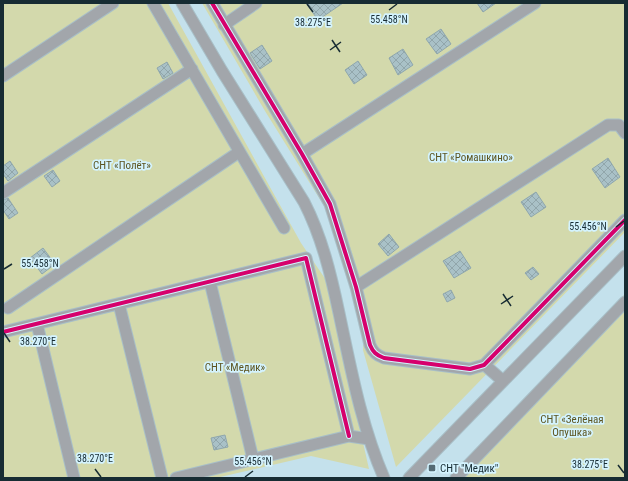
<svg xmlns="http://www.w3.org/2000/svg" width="628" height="481" font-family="'Roboto Condensed',sans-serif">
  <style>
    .green { fill: #d3d9ac }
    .building { fill: url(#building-cross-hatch); stroke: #8fa7ad }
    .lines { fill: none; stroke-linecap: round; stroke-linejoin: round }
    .minor-casing { stroke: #a8bfc7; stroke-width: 13 }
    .minor { stroke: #a2a6ab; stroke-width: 11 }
    .cycleway-casing { stroke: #d4f3fe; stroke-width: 6 }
    .cycleway { stroke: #d6006c; stroke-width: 4 }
    .ticks { fill: none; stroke: #172c33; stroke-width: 1.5 }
    .poi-dot { fill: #546b74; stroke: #d4f3fe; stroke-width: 1.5 }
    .labels { text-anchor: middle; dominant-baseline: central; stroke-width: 3.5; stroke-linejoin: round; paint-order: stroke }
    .park-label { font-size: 11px; fill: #5c541f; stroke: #d4f3fe }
    .poi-label { font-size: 11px; fill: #172c33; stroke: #d4f3fe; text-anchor: start }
    .ticks-label { font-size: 10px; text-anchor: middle; fill: #172c33; stroke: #d4f3fe; stroke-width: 3.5; stroke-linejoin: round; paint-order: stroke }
  </style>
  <defs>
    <pattern id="building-cross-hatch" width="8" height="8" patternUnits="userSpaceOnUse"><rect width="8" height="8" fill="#a9c1c7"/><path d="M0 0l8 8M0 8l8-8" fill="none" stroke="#91a6ab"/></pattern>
  </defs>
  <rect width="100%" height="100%" fill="#c4e1ec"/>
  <path class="green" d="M3,3H168L301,243L326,280L369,469L311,456L216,478H3Z
    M202,3H625V232L396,467L363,350L364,333L326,209L265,111Z
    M625,294V478H449Z"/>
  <path class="building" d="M306,3H343L318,20Z
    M477,3H496L483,12Z
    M441,29L451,44L437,54L426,39Z
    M262,45L272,61L260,69L250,53Z
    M403,49L413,65L398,75L389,58Z
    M358,61L367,75L354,84L345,70Z
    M167,62L173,73L163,79L157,68Z
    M608,158L620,177L605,188L592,169Z
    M10,161L18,173L8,181L3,174V166Z
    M53,170L60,181L52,187L44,176Z
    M536,192L546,207L531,217L521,202Z
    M8,198L18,213L9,219L3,210V200Z
    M389,234L399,247L388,256L378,244Z
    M43,248L55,264L42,274L30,258Z
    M460,251L471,268L454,278L443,261Z
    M533,267L539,274L531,280L525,273Z
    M451,290L455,298L447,302L443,294Z
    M225,435L228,447L214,450L211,438Z"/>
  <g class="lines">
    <defs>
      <path id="minor" d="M153,3L284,228
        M182,3L222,71L304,202C322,237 331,275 339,313C351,369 361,425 384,478
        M212,3L302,154L330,204L356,287L370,345C373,352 376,355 384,358L470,369L484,365L625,220
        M224,25L256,3
        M3,76L113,3
        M302,154L535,3
        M3,193L192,69
        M210,282L253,459
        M356,287L608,125H619L625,133
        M119,304L162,478
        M8,308L239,152
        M37,324L74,478
        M3,332L306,258L349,436
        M484,365L487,367L503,381
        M176,478L349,436L369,439
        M409,478L625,256
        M456,478L625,302"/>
    </defs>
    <use href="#minor" class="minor-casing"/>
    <use href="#minor" class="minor"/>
    <defs>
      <path id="cycleway" d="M212,3L302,154L330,204L356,287L370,345C373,352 376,355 384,358L470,369L484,365L625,220
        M3,332L306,258L349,436"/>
    </defs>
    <use href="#cycleway" class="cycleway-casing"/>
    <use href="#cycleway" class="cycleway"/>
  </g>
  <path class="ticks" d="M307,4L313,12M389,10L397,4M332,40L340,52M330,50L341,42M616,227L624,221M4,269L12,264M503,294L511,306M501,304L513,296M4,333L10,342M618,465L624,473M95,469L101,477M245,477L253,471"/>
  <rect class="poi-dot" x="428" y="464" width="8" height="8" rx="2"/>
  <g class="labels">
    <g class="park-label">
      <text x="471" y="157">СНТ «Ромашкино»</text>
      <text x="122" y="165">СНТ «Полёт»</text>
      <text x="235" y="367">СНТ «Медик»</text>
      <text x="572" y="419">СНТ «Зелёная<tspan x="572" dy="13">Опушка»</tspan></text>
    </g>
    <g class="poi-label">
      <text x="440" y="468">СНТ "Медик"</text>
    </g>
  </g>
  <g class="ticks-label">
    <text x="389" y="23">55.458°N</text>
    <text x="313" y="26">38.275°E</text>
    <text x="588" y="230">55.456°N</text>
    <text x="40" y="267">55.458°N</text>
    <text x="38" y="345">38.270°E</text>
    <text x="95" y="462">38.270°E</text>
    <text x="253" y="465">55.456°N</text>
    <text x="590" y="468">38.275°E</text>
  </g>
  <rect width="628" height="481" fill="none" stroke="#172c33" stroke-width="8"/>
</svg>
